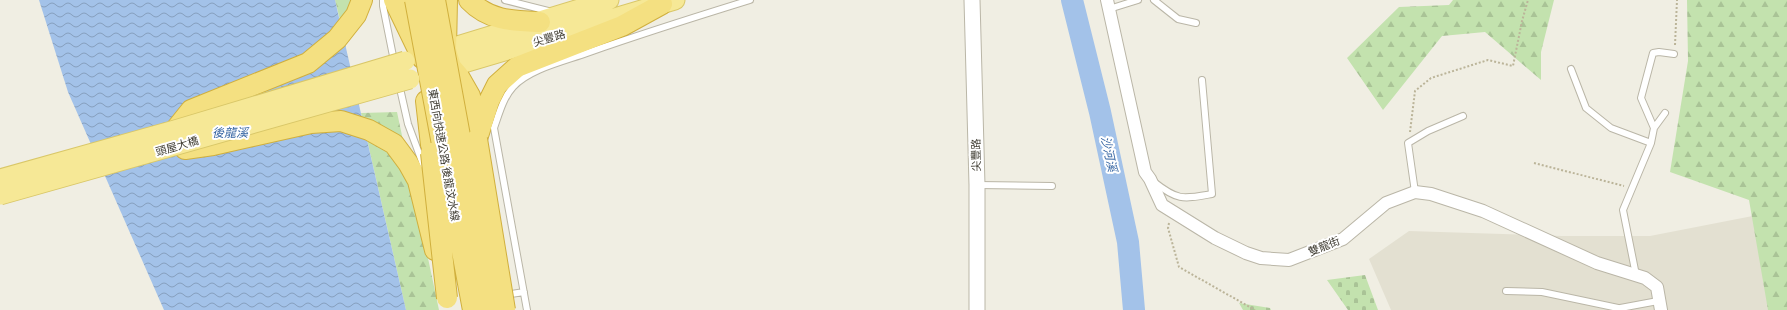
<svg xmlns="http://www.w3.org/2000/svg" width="1787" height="310" font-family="'Archivo Narrow','Noto Sans TC',sans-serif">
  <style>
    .residential { fill: #e3e0d1 }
    .forest { fill: url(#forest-firs) }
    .cemetery { fill: url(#cemetery-stones) }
    .water { fill: url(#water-waves) }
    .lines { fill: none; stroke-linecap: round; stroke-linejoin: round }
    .river { stroke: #a3c2e9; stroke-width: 22 }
    .service-casing { stroke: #bab6a7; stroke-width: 8 }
    .minor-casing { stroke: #bab6a7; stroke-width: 14 }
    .tertiary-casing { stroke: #bab6a7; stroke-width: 17 }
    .primary-casing { stroke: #d9c768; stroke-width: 21 }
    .trunk-casing { stroke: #d0af3d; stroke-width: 22 }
    .path { stroke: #bbb499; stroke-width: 2; stroke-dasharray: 2 2; stroke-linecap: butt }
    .service { stroke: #fff; stroke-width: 6 }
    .minor { stroke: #fff; stroke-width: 12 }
    .tertiary { stroke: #fff; stroke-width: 15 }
    .primary { stroke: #f6e896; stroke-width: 19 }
    .trunk { stroke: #f4e081; stroke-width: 20 }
    .primary-bridge-casing { stroke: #d9c768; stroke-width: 21; stroke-linecap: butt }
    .trunk-bridge-casing { stroke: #d0af3d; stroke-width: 22; stroke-linecap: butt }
    .primary-bridge { stroke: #f6e896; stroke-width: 19 }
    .trunk-bridge { stroke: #f4e081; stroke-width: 20 }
    .labels { text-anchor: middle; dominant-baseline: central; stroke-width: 4; stroke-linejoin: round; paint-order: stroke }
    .street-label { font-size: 11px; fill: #413e34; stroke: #fff }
    .water-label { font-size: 12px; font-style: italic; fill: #3766a3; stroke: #fff }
  </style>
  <defs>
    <pattern id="forest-firs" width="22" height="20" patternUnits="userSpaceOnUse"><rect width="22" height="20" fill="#c3e2ae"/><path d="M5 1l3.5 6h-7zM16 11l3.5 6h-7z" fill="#a9c396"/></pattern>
    <pattern id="cemetery-stones" width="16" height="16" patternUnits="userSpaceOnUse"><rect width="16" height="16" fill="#c3e2ae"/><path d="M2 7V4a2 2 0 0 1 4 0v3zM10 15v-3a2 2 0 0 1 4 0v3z" fill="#a9c396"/></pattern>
    <pattern id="water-waves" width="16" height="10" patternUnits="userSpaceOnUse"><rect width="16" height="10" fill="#a3c2e9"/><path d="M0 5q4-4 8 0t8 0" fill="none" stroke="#869fbe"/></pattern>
  </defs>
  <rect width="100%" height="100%" fill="#f0eee3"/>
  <path class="residential" d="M1768,213L1787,310H1391L1369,259L1409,231L1562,236H1650Z"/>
  <path class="forest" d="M335,0H355L340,20Z
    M1453,0H1554L1541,52V80L1485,32L1442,36L1383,110L1347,58L1399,7L1449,5Z
    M1687,0H1787V310H1768L1749,200L1670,172L1688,61Z
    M397,112L439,310H406L361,113Z"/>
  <path class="cemetery" d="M1365,275L1378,310H1348L1327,280Z
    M1239,303L1270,308L1271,310H1243Z"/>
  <path class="water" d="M39,0H335L406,310H164L68,92Z"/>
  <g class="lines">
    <path class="river" d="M1072,0L1100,112L1128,242L1134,310"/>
    <defs>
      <path id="service" d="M383,0V6L394,61
        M505,0L552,12
        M1154,0L1178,19L1196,23
        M1109,9L1138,0
        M1571,69L1586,108L1611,128L1651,143
        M399,84L408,124L424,167
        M1654,128L1665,113
        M1154,182C1178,201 1183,199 1212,194L1202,80
        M977,185L1052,186
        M1415,192L1408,143L1428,131L1463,116
        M1636,275L1623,210L1651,143L1654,128L1641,98L1653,53L1659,52L1674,54
        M1506,291L1542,292L1618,308
        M505,295L524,292
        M1615,309L1658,301
        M527,310L494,128C499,114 503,98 513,87C529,69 565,61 587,53C641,34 695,17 750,0"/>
      <path id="minor" d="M1107,0L1145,172L1150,179L1162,205L1215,238L1246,253L1261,258L1289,260L1343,239L1386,203L1415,192L1431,194L1483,211L1597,263L1645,278L1657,287L1661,310"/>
      <path id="tertiary" d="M972,0L977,185V310"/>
      <path id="primary" d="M431,54L609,0
        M437,71L675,0"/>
      <path id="trunk" d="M394,0L422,58
        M447,0L446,50L451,67L458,75L470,96L477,135
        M469,0C489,21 513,21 540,22
        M426,101L431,145
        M175,130L191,110L308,63L337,39L356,15L362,0
        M477,139L489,101L497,85L517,67L622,26L662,4
        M185,149L213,145L311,123L341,121L369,130L394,144L408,163L418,181L435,250"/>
    </defs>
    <use href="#service" class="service-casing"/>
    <use href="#minor" class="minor-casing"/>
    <use href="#tertiary" class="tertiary-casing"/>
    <use href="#primary" class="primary-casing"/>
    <use href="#trunk" class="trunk-casing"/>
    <path class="path" d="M1675,45L1677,0
      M1410,132L1415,91L1431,78L1488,60L1513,66L1522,21L1528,0
      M1534,163L1624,186
      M1169,223L1168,228L1179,267L1255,310"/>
    <use href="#service" class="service"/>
    <use href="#minor" class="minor"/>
    <use href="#tertiary" class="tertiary"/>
    <use href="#primary" class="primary"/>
    <use href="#trunk" class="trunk"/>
    <defs>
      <path id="primary-bridge" d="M0,179L175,130L405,61
        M0,195L410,79"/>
      <path id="trunk-bridge" d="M415,0L473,310
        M435,0L492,310
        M477,139L505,310
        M431,153L447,298"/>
    </defs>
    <use href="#primary-bridge" class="primary-bridge-casing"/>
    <use href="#trunk-bridge" class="trunk-bridge-casing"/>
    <use href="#primary-bridge" class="primary-bridge"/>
    <use href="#trunk-bridge" class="trunk-bridge"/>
  </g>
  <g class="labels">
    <g class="street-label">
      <text transform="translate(549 38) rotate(-16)">尖豐路</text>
      <text transform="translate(177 146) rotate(-16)">頭屋大橋</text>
      <text transform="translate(444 155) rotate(80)">東西向快速公路 後龍汶水線</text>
      <text transform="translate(976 155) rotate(-91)">尖豐路</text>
      <text transform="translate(1324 246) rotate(-22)">雙龍街</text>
    </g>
    <g class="water-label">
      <text x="230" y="133">後龍溪</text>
      <text transform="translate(1109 154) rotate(78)">沙河溪</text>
    </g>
  </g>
</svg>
